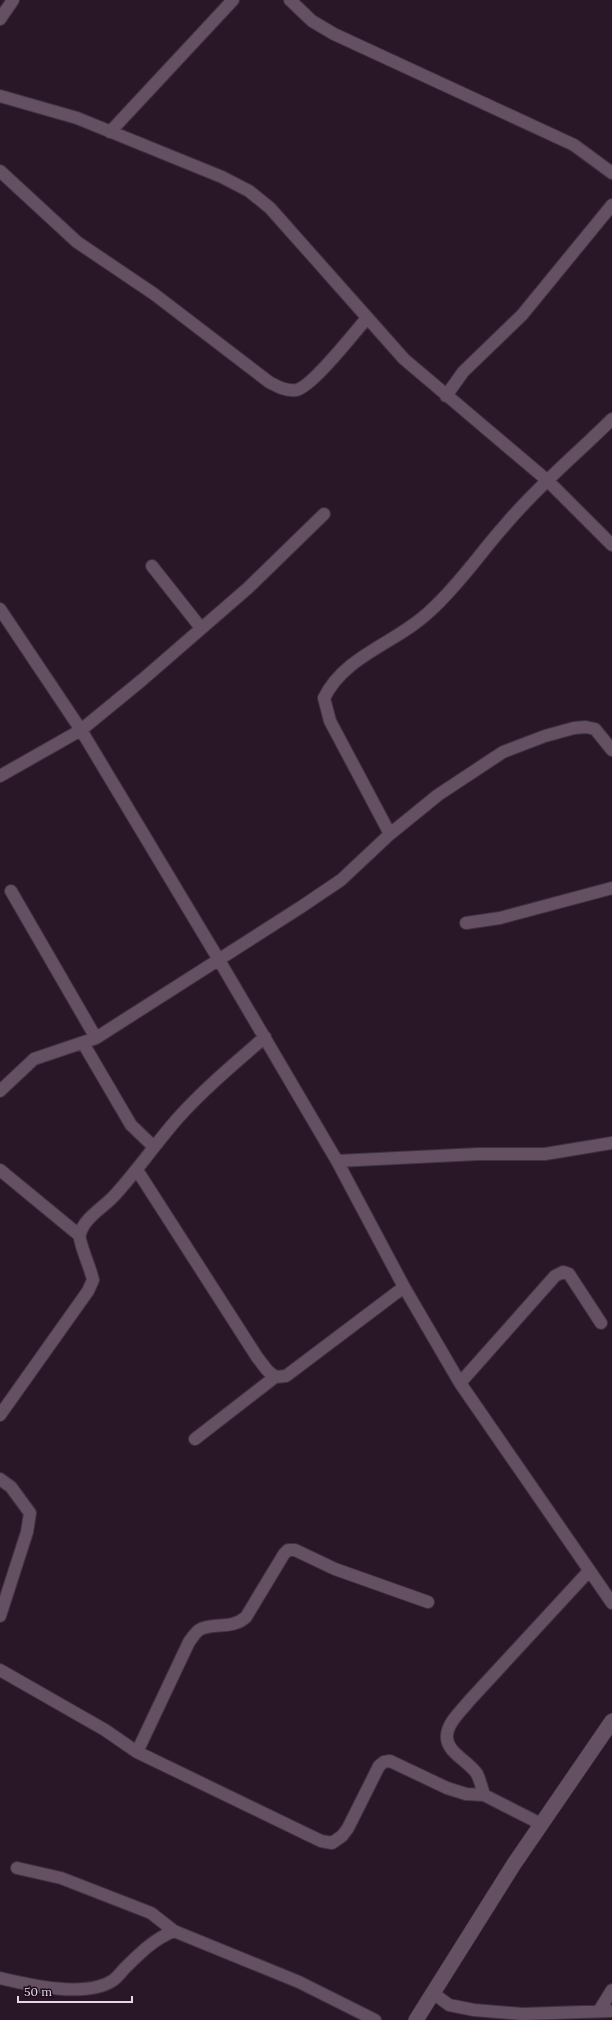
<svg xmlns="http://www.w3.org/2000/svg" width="612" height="2020" font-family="Lora,serif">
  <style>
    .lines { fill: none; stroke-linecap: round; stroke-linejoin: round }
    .minor-casing { stroke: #3f323e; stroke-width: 14 }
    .tertiary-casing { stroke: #3f323e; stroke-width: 16 }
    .minor { stroke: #644f63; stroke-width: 12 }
    .tertiary { stroke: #644f63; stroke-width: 15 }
  </style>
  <rect width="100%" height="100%" fill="#291728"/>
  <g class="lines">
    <defs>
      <path id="minor" d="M290,0L312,21L334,34L574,145L612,173
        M0,19L13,0
        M0,96L77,118L222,177L249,191L270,208L404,359L548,481L612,545
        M110,132L233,0
        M0,171L77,242L154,294L269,382C278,387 286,391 296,390C311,388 355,332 367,318
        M446,396L463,372L522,315L612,205
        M152,566L201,628
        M0,609L81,730L219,960L337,1161L404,1287L460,1383L612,1603
        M0,776L81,730L142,680L248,588L324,514
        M390,834L330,721L324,698C345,655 397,643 430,611C459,585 480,553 506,524C538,486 577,454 612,419
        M11,891L96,1038
        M466,923L500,918L612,888
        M83,1043L131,1125L154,1147
        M0,1091L34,1059L96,1038L301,907L341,880L390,834L438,795L503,752L545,736L574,728L586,727L595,729L612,750
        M337,1161L478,1154H545L612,1143
        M0,1170L79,1235
        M137,1170L257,1357L267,1370L275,1377
        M460,1383L555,1276L563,1272L569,1274L601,1323
        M0,1415L88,1291L93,1280C91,1269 78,1241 80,1234C84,1218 104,1207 114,1196C137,1171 156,1143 178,1118C204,1089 235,1063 265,1037
        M195,1439L275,1377L286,1376L404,1287
        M0,1479L11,1487L30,1513L27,1532L0,1616
        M0,1670L105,1730L137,1752L321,1841L332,1843L342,1836L348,1828L379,1766L384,1762L390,1761L447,1788L466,1794L484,1795L541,1824
        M137,1752L189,1642C192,1638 195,1633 199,1630C213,1622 232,1630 246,1617L284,1554L288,1550H295L335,1569L428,1602
        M484,1795C482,1788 480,1780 477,1774C469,1761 445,1752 447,1735C448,1722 462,1710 469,1701L589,1571
        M17,1868L61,1878L151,1913L174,1931L299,1982L375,2020
        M0,1978C29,1985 85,1998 112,1981C117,1978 121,1972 125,1968C140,1953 154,1939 174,1931
        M433,1993L449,2005L474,2010L522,2014L612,2011
        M599,2011L612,1990"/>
      <path id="tertiary" d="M416,2020L514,1864L612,1721"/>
    </defs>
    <use href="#minor" class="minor-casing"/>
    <use href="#tertiary" class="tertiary-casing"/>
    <use href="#minor" class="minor"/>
    <use href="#tertiary" class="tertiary"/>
  </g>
  <path d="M18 1996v6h114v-6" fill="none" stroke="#e4d8e3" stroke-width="2"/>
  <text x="24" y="1996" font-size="12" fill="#e4d8e3" stroke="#1f0d1e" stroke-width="3" paint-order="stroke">50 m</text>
</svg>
